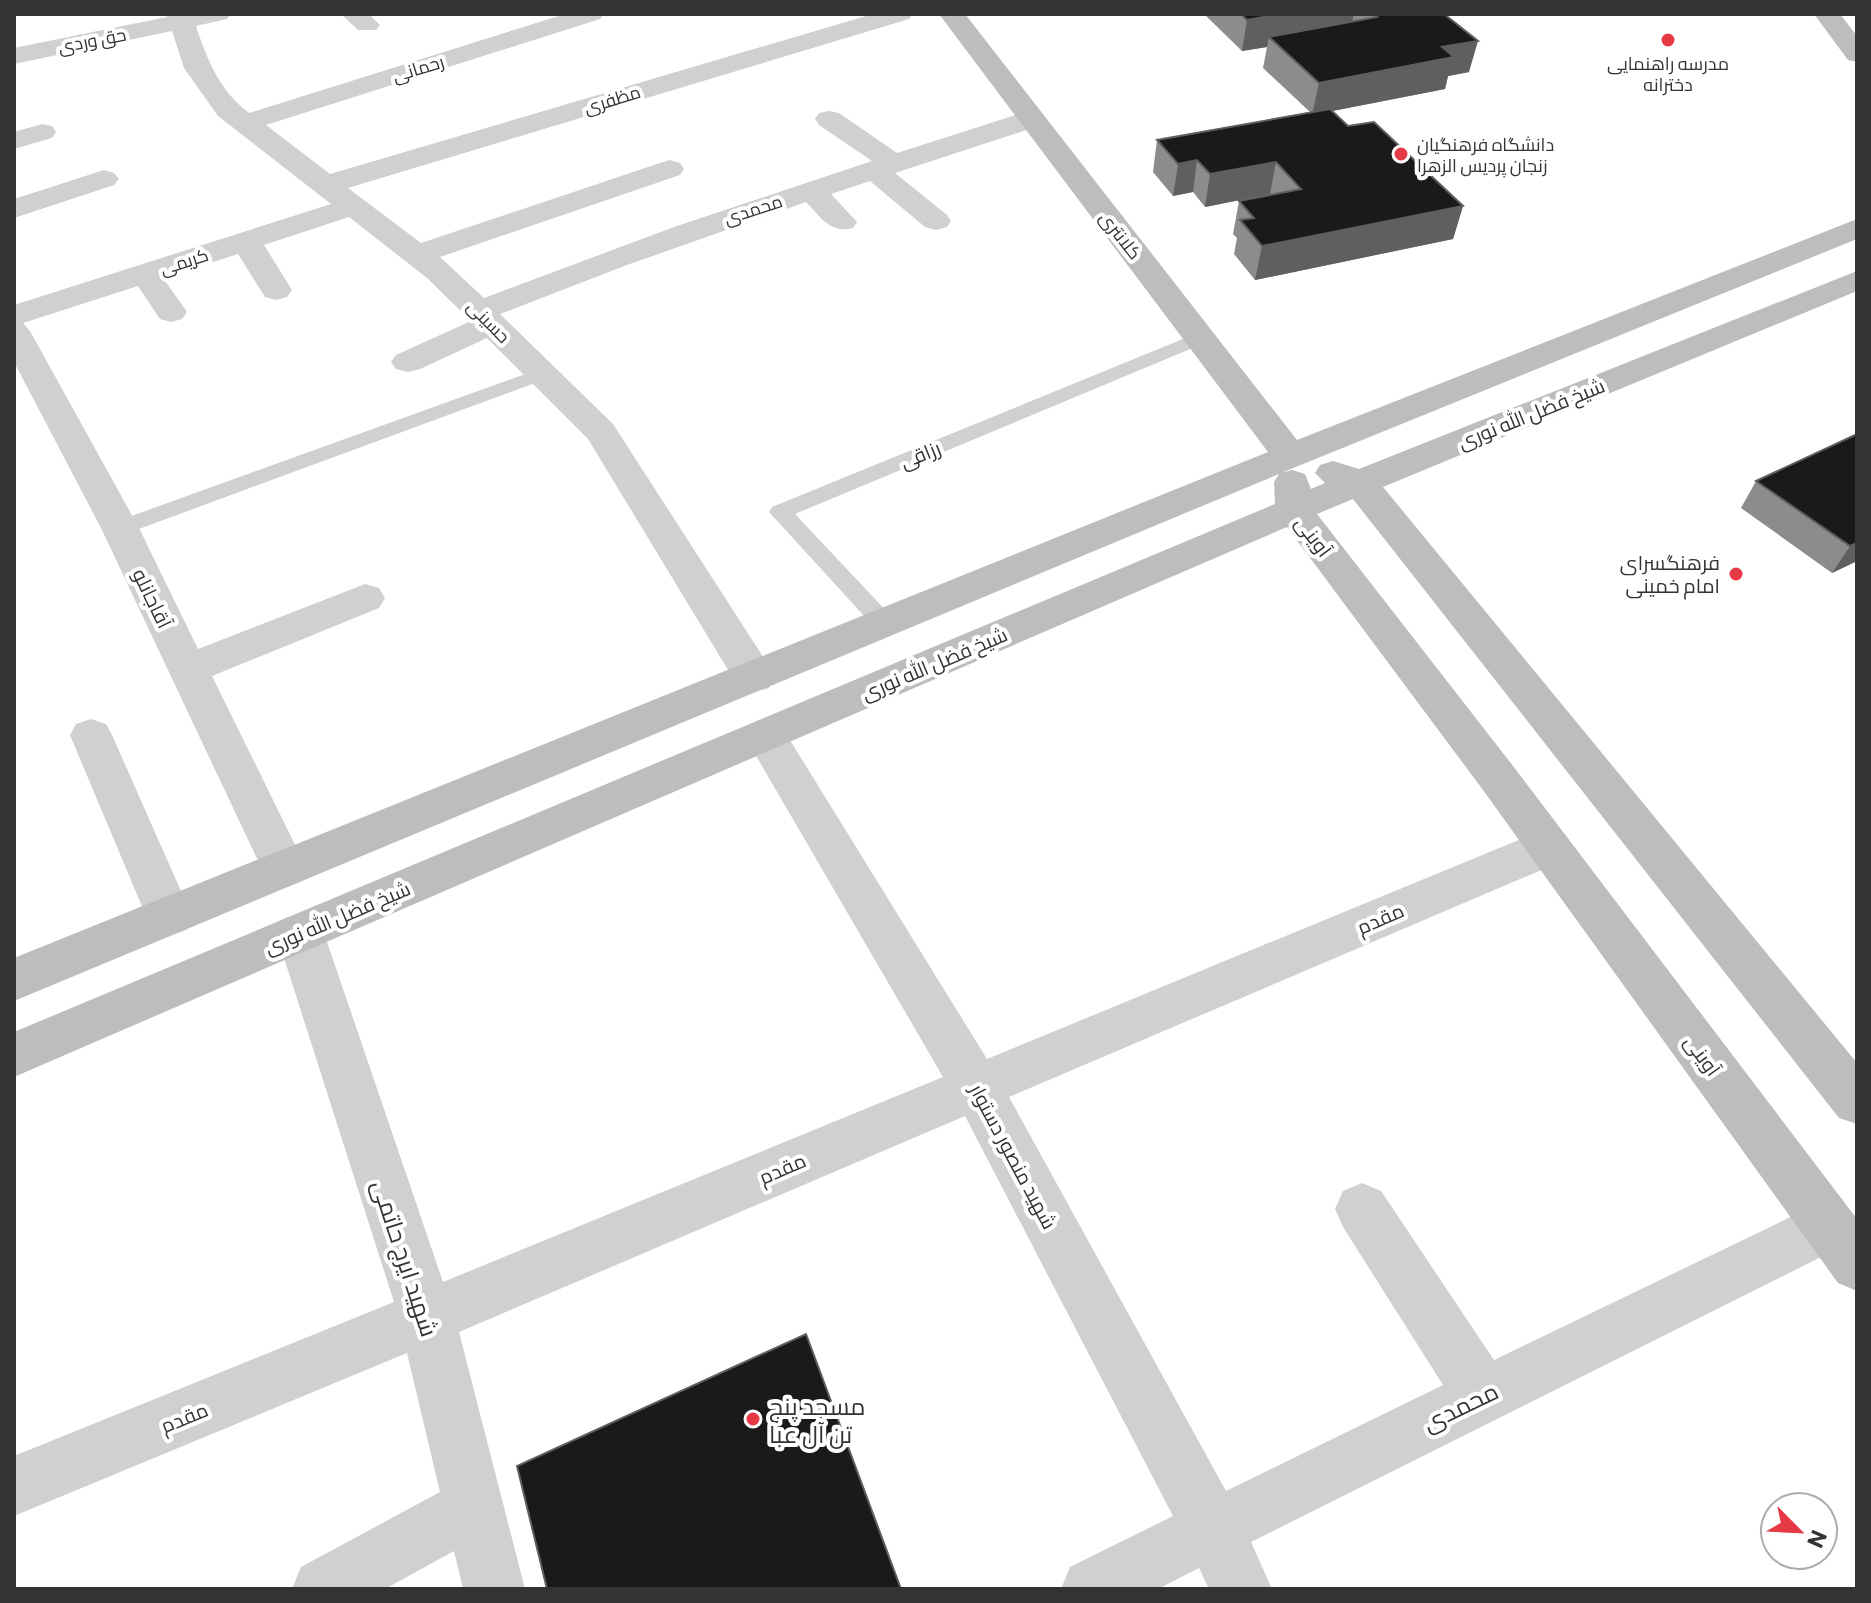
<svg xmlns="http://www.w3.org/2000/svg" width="1871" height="1603" font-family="Commissioner,Cairo,sans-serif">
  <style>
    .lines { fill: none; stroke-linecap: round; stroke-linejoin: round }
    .lane { fill: #d0d0d0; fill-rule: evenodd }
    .street { fill: #d0d0d0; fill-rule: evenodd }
    .secondary { fill: #bdbdbd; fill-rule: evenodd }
    .wall { fill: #8c8c8c }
    .shaded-wall { fill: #5f5f5f }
    .building { fill: #1a1a1a; stroke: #5f5f5f; stroke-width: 2 }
    .poi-dot { fill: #e63946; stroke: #fff; stroke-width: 3 }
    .labels { text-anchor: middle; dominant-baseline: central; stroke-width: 8; stroke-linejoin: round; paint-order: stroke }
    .far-street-label { font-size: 18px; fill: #333; stroke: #fff }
    .far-poi-label { font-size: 18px; fill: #333; stroke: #fff }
    .street-label { font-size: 20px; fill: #333; stroke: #fff }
    .poi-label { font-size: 20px; fill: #333; stroke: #fff; text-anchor: end }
    .near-street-label { font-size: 24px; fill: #333; stroke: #fff }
    .near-poi-label { font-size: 24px; fill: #333; stroke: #fff; text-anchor: start }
  </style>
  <rect width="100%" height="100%" fill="#fff"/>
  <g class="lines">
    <path class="lane" d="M1200,332L1210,338L1207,342L795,514L892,617L896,623L892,629L884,631L876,629L769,512L772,507Z
      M542,368L549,370L552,374L549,378L128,533H112L109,528L112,523Z"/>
    <path class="street" d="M166,14H231L227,19L196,26C207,60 220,91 249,113L565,14H604L600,19L266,125L330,174L873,14H913L909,19L348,188L421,243L660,163L670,160L680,163L684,169L680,175L440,257L484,298L674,227L872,161L819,125L815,119L819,113L829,111L839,113L897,153L1022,113L1032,111L1042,113L1046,119L1042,125L895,173L947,215L951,221L947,227L936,230L925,227L870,181L831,194L857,222L853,228C830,234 821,217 806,202L627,265L500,314L613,424L769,666L775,677L769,688L754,692L739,688L588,439L487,338L420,369L408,372L396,369L391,362L396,355L471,321L427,278L349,217L264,245L292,290L287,297L276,300L265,297L238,254L163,278L187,312L182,319L171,322L160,319L138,286L23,323L30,331L139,528L198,649L365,584L379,588L385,598L379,608L212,676L307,869L300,882L284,888L268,882L101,528L14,362V305L331,204L218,116L184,68L172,31L14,64V48L167,17Z
      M341,14H369L380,25L376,30H358Z
      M42,124L52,126L56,132L52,138L14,149V132Z
      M104,170L114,173L119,179L114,185L14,218V199Z
      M91,719L106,724L112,735L192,916L186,930L169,936L152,930L146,916L70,735L76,724Z
      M765,719L780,724L987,1059L1533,834L1549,829L1565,834L1572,847L1565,860L1009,1097L1226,1491L1443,1385L1343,1227L1335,1209L1343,1191L1362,1183L1381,1191L1494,1360L1828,1199L1847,1206L1855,1225L1847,1244L1251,1542L1272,1589H1209L1199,1568L1158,1589H1061L1070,1567L1173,1516L965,1116L459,1332L525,1589H463L454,1551L385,1589H292L301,1567L440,1492L407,1353L14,1516V1456L394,1302L276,933L283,919L300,913L317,919L324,933L443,1282L943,1077L744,735L750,724Z"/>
    <path class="secondary" d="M939,14H965L1297,440L1857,219V239L1281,473L1292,470L1305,474L1311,489L1325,483L1315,473L1320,465L1333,461L1359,469L1857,271V291L1383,487L1857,1063V1124L1839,1118L1353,499L1317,514L1513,766L1857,1219V1291L1838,1283L1483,790L1287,527L14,1077V1032L1275,504L1274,482L1279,474L14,1001V958L1268,452Z
      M1814,14H1840L1857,36V62L1848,60Z"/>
  </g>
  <path class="wall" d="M1204,14H1444L1469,72L1448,76L1445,89L1332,111L1348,126L1463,206L1453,239L1255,280L1234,254L1237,238L1233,234L1239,201L1270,194L1205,207L1193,192L1173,196L1153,172L1157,140L1310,112L1263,68L1267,47L1242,51Z
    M1857,434V561L1832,573L1741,508L1756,481Z"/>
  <path class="shaded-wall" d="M1280,14H1354L1350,31L1269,37L1267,47L1242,51L1247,20Z
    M1478,41L1469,72L1448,76L1445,89L1312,115L1319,83L1442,47Z
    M1197,160L1193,192L1173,196L1178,164Z
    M1276,162L1270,194L1205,207L1210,174Z
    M1463,206L1453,239L1255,280L1262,246Z
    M1857,543V561L1832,573L1850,546Z"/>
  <path class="building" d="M1241,14H1280L1247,20Z
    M1373,14H1444L1478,41L1442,47L1454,57L1319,83L1269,37L1377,17Z
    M1330,109L1348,126L1374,122L1463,206L1262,246L1240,220L1254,218L1239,201L1301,189L1276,162L1210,174L1197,160L1178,164L1157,140Z
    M1857,434V543L1850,546L1756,481Z
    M806,1334L901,1589H547L517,1466Z"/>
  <g class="poi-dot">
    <circle cx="1668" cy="40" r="8"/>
    <circle cx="1401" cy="154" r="8"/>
    <circle cx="1736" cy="574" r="8"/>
    <circle cx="753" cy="1419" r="8"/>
  </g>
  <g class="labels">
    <g class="far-street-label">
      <text transform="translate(92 40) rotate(-11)">حق وردی</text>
      <text transform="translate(418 68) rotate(-17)">رحمانی</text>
      <text transform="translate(612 99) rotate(-17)">مظفری</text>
      <text transform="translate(753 209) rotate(-18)">محمدی</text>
      <text transform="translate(1121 235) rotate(52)">کلانتری</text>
      <text transform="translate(184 261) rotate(-18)">کریمی</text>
      <text transform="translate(489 321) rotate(45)">حسینی</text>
    </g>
    <g class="far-poi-label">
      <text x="1668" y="63">مدرسه راهنمایی<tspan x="1668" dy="21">دخترانه</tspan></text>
      <text x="1417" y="144" text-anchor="start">دانشگاه فرهنگیان<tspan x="1417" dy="21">زنجان پردیس الزهرا</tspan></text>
    </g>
    <g class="street-label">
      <text transform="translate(1531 413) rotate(-22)">شیخ فضل الله نوری</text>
      <text transform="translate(920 454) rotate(-22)">رزاقی</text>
      <text transform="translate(1314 536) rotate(53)">آوینی</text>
      <text transform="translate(153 598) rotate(64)">آقاجانلو</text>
      <text transform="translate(934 663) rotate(-23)">شیخ فضل الله نوری</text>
      <text transform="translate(337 917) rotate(-23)">شیخ فضل الله نوری</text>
      <text transform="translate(1380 918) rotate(-23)">مقدم</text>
      <text transform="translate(1703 1055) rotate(54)">آوینی</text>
      <text transform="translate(1014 1156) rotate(62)">شهید منصور دستوار</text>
      <text transform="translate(782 1168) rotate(-23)">مقدم</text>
      <text transform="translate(184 1417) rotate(-22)">مقدم</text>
    </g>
    <g class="poi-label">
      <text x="1720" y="562">فرهنگسرای<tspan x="1720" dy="23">امام خمینی</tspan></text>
    </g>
    <g class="near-street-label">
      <text transform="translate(406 1258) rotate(72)">شهید ایرج حاتمی</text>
      <text transform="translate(1460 1406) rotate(-26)">محمدی</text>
    </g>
    <g class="near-poi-label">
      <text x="769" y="1405">مسجد پنج<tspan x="769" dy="28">تن آل عبا</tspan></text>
    </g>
  </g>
  <rect width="1871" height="1603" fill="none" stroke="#333333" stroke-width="32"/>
  <g transform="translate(1799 1531) rotate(114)"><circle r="38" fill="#ffffff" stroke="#adadad" stroke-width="2"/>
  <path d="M0-6L14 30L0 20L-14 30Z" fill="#e63946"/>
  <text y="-12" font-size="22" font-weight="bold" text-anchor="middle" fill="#333333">N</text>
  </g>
</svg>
